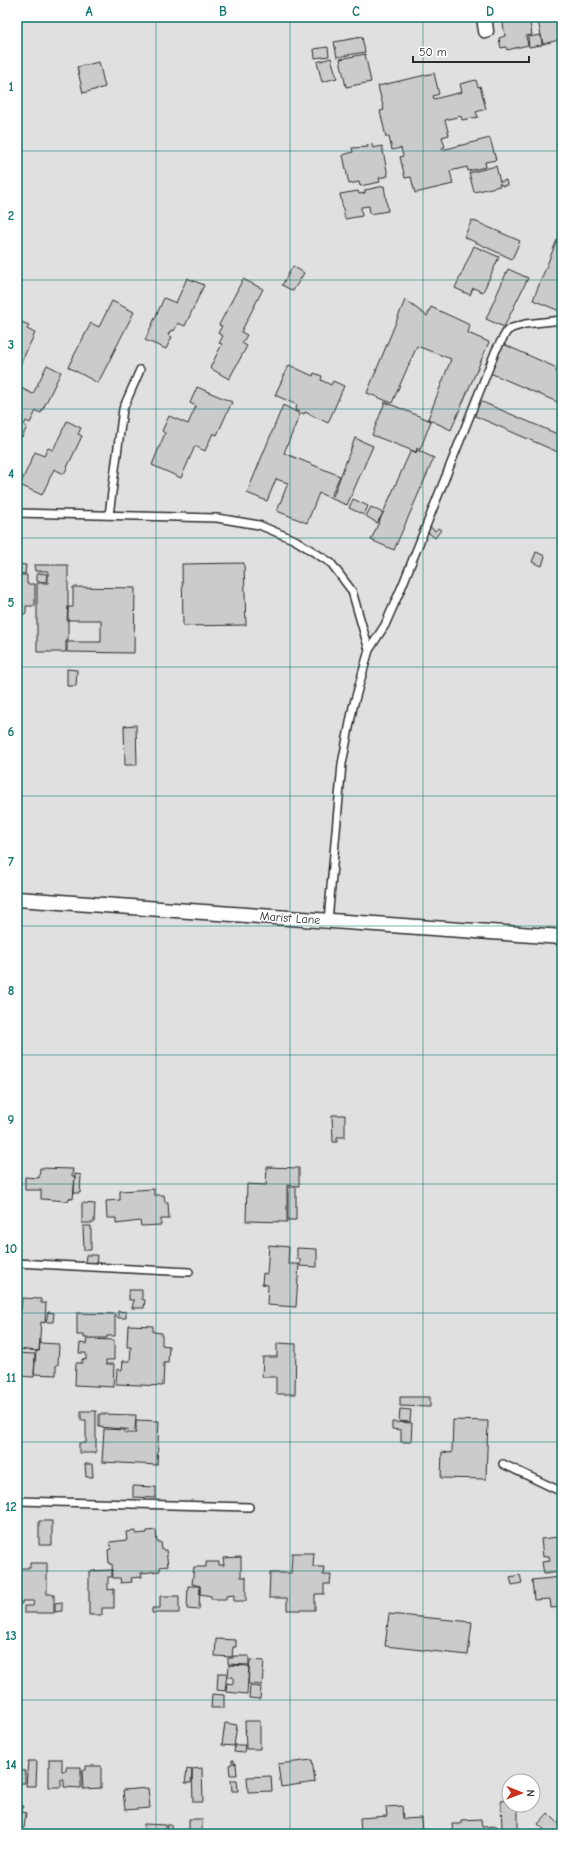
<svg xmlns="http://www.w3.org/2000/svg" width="579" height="1851" font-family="'Comic Neue',sans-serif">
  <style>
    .green { fill: #e0e0e0; stroke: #868686; fill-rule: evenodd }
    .building { fill: #cbcbcb; stroke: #2b2b2b }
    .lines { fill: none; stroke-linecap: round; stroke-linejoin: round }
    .lane-casing { stroke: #2b2b2b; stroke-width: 10 }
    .street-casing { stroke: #2b2b2b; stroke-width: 17 }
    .lane { stroke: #fff; stroke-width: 7 }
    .street { stroke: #fff; stroke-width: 14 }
    .grid { fill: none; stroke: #0f766e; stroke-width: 1; stroke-opacity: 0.55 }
    .labels { text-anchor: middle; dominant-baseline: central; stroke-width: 3; stroke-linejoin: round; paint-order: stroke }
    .street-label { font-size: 12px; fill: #2b2b2b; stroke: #fff }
    .neatline { fill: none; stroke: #0f766e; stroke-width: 1.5 }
    .grid-label { font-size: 13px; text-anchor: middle; font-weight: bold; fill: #0f766e }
  </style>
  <rect width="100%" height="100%" fill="#fff"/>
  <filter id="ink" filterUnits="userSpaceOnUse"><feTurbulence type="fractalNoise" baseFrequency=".025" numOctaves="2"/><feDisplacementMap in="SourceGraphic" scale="8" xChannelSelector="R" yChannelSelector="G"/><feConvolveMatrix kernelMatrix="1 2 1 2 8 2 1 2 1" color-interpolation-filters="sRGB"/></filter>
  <g filter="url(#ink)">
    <path class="green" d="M17,17H562V1834H17ZM509,1781H533V1805H509Z"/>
    <path class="building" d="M502,17H529L532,35L526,36L528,45L507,50L506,47L501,48L499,38L505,36Z
      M537,17H562V39L543,44Z
      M541,35L542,45L529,47L528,37Z
      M362,37L365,52L337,57L334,42Z
      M328,47L329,56L315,58L314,49Z
      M365,54L371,82L346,87L340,59Z
      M331,58L337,78L322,82L317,62Z
      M99,62L105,87L83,93L77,67Z
      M434,73L439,94L433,96L434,99L462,92L460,84L476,80L478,87L480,86L486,109L476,112L478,117L462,120L461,116L445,120L449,135L442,137L445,147L442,148V150L490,138L496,160L485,162L486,167L468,171L467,167L450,171L453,184L415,193L411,177L405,178L400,157L403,156L401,148L392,150L389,137H386L380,111L384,110L378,86Z
      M372,144L373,148L382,146L388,176L379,178L380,182L360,186L359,182L349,184L343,155L353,152L352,148L368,147L367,145Z
      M496,166L500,182L506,180L507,185L502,186L501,184H499L500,186L474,192L469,173Z
      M384,186L388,211L370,214L369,206L361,207L362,216L345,219L340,194L358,191L359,194L365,193V190Z
      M472,220L520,241L512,259L464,237Z
      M557,240L562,242V312L533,300Z
      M474,246L499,257L483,292L473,288L470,295L455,288Z
      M293,266L304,273L293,291L282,285Z
      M508,269L528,278L504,327L486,319Z
      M187,278L204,285L185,326L178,323L174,331L171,330L168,335L172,337L166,349L145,340L164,298L176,303Z
      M243,279L263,289L241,332L247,335L242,343L247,346L229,379L210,368L222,344L219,343L223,336L218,333L222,326L219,325Z
      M405,300L427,316L431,307L470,325L468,333L489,342L451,430L428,419L451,359L417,346L392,403L367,393Z
      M112,301L134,312L98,383L68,367L91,323L99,327Z
      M17,320L29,325L27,329L35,333L20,365L17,363Z
      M503,344L557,368L556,372L562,374V404L490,373Z
      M47,365L61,372L41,413L36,411L30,423L26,421L24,425L27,427L22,437L17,435V396L21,388L33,394Z
      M289,365L313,376L314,373L322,376L321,380L331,385L333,381L344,386L328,423L305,412L304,414L295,410L297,405L275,395Z
      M197,387L232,402L217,435L213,433L205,451L195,446L181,478L152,465L165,433L162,431L169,416L188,424L196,406L190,403Z
      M480,401L562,436V448L560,453L473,415Z
      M385,402L431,421L420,450L417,448L416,452L372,435Z
      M283,405L300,414L284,453L340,476L330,498L319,493L307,523L277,511L288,483L276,479L267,501L247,493Z
      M67,421L81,428L78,434L82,436L64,474L54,469L42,495L20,485L35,452L44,456L48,448L53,450Z
      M355,438L373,446L347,505L332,499Z
      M411,450L416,453L417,450L434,458L394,550L371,540Z
      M353,499L368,506L364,515L349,508Z
      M371,507L383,513L377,523L366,516Z
      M429,526L435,531L438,528L441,530L435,538L425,530Z
      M536,552L545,556L542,566L532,562Z
      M244,563L246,625L183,626L182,564Z
      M17,564L26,565L25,574L17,573Z
      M34,565H68V641H66V652H37V583H48V571H35Z
      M37,573L47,574L46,582L37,581Z
      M17,575H27V584H35V606H26V614H17Z
      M73,587L135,588L134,653L67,652V642H101V620H67L68,607H73Z
      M67,669L77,670L76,686H67Z
      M136,725L137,765H125L124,726Z
      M332,1115H345V1137H337V1142H333Z
      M267,1167L299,1168V1186L287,1185V1222L246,1221L247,1184L266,1185Z
      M40,1168L73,1169L72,1176H75L73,1199L69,1198L68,1201L41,1199V1190H25V1177L39,1178Z
      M75,1174L81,1175L80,1193H74Z
      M288,1187H296V1220H288Z
      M154,1189V1195H164L165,1202H168L169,1219H161V1225L141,1226L140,1221L116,1224V1218H107L106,1201L120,1200V1191Z
      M82,1203L95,1204L94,1223H82Z
      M83,1226H91V1250H84Z
      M269,1245L289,1247L288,1264H299L296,1307L267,1305L268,1285L262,1284L263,1273L267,1274Z
      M297,1248L317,1249V1267L300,1266V1259H297Z
      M86,1255H97L96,1265H85Z
      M129,1290H142V1299L145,1300L144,1308H132L134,1300H129Z
      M22,1298L41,1299V1303H46L45,1323L41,1322L39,1351L17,1349V1310H21Z
      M118,1311L126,1312V1318H118Z
      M48,1312L54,1313L53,1322H46Z
      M77,1313L115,1314V1336H107V1338H84V1335H77Z
      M128,1325L153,1326V1332L162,1333V1345L169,1346L168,1363H164L163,1386L116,1384L117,1369L122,1370L123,1361H130L131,1347H127Z
      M87,1339L114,1340V1360H106V1364H114L113,1387L75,1385L76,1363H82V1359L86,1360V1353H79L80,1343L86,1344Z
      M40,1343L59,1344L58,1365H56V1375L34,1374L36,1351H39Z
      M277,1343L296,1344L295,1394H276V1377H262L263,1357H277Z
      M17,1353L35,1354L34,1377L17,1376Z
      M400,1397H430V1407L400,1406Z
      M400,1409L411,1410L410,1422L399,1421Z
      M81,1411H96V1453H79V1443H86V1420H81Z
      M99,1414L136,1415L135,1430L99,1427Z
      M136,1420L159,1421L157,1465L102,1462L104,1429L125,1430V1433H136Z
      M453,1420L488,1421L486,1479L441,1478L442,1452L452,1453Z
      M392,1422L412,1423L411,1442H401V1430L392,1429Z
      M85,1464H92L93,1477H86Z
      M133,1486L156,1487V1498L133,1497Z
      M39,1521H52V1545H39Z
      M156,1530L157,1542H161L162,1550H166L168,1566L160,1567V1571L141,1573L142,1577L131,1578L132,1582L121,1583L120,1578H113L112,1564H109L108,1550L111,1549L110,1542L127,1540L126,1532L136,1531V1534L147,1533V1531Z
      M558,1537L559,1544H562V1572L544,1574L542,1562L550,1561L549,1556L543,1557L541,1539Z
      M292,1553H314L313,1567H324L323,1575H331L330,1584H324V1594H315V1610H287V1598H269L270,1573H291Z
      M241,1557V1577H246V1601H234V1595L226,1596V1599H211V1596L200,1594V1586L192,1584L194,1567H206V1562H219V1565H224L223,1558Z
      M30,1563H47V1594H54V1613H24V1606H33L34,1601H22V1604H17V1568H30Z
      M112,1570V1577H108V1590L114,1589V1608H102V1615H89V1571Z
      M520,1575L522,1583L512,1585L510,1577Z
      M561,1577L562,1607L551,1608L550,1599L534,1600L532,1580Z
      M188,1586H200L199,1610L187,1609Z
      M160,1596H179V1613H152V1608H160Z
      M62,1602V1611L55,1612V1603Z
      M389,1614L472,1622L468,1655L385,1646Z
      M216,1639L236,1640V1647H233L232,1657L215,1656Z
      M233,1656H249V1665L228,1664V1658H233Z
      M250,1660L264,1661L262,1685L248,1684Z
      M229,1665L249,1666L247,1694L226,1692L227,1683L233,1684V1677H228Z
      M218,1673H227L225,1691L217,1690Z
      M250,1686L261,1687L260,1699L249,1698Z
      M212,1694L224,1695V1708H211Z
      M245,1721H260V1749H246Z
      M225,1723L237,1725L234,1746L222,1745Z
      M235,1745H245L244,1753L234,1752Z
      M49,1759H62V1771H66V1767H81V1788L64,1787V1779H61V1787H49Z
      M232,1760H234V1764L236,1763L237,1775H230L229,1765L232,1764Z
      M312,1760L315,1782L281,1787L278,1764Z
      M28,1761H37L36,1786H26Z
      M17,1763L18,1770L25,1771V1783H20L19,1800L17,1799Z
      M86,1766H101V1788L83,1789L82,1770H86Z
      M202,1768L203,1802H193L192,1769Z
      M187,1769L192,1770L191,1783H185Z
      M271,1776L272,1791L248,1792L247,1777Z
      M231,1780H237L238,1791H232Z
      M148,1788L150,1808L125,1810L123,1790Z
      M509,1800V1805H518V1830H502L501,1801Z
      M17,1806H23L22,1812L26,1813L24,1828H21L20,1834H17Z
      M402,1806L403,1819L422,1818L423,1834H361L360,1818L387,1816L386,1807Z
      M548,1813L562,1827V1834H549L538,1824Z
      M189,1819H202V1834H189Z
      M481,1819L482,1827L497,1826V1834H453L452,1824H461V1820Z
      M144,1824L165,1825V1834H144Z
      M167,1825H171L172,1834H166Z"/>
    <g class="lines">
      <defs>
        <path id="lane" d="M17,513L217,518L259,525L295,540L331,563L352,591L369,650
          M109,515L123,409L140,370
          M328,921L342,764L353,707L369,650L385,625L403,584L496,350L507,331L512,328L525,324L562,320
          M17,1263L189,1272
          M503,1464L562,1492
          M17,1501L249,1507"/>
        <path id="street" d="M484,17L486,31
          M17,899L562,937"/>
      </defs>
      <use href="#lane" class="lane-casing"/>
      <use href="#street" class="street-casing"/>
      <use href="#lane" class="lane"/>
      <use href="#street" class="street"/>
    </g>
  </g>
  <path class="grid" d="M156,17V1834M290,17V1834M423,17V1834M17,151H562M17,280H562M17,409H562M17,538H562M17,667H562M17,796H562M17,926H562M17,1055H562M17,1184H562M17,1313H562M17,1442H562M17,1571H562M17,1700H562"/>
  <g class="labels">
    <g class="street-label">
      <text transform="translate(290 918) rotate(4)">Marist Lane</text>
    </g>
  </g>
  <rect width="579" height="1851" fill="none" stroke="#fff" stroke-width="44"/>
  <g transform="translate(521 1793) rotate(91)"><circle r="19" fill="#ffffff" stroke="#aaaaaa"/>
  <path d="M0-3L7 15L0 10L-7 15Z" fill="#c8321e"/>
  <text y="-6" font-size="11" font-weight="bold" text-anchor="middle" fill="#2b2b2b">N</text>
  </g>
  <path d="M413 56v6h116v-6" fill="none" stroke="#2b2b2b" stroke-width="2"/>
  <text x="419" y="56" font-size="12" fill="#2b2b2b" stroke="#ffffff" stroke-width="3" paint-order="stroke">50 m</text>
  <rect x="22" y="22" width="535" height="1807" class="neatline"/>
  <g class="grid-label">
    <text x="89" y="16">A</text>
    <text x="223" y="16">B</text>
    <text x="356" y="16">C</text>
    <text x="490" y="16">D</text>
    <text x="11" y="91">1</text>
    <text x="11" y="220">2</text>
    <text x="11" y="349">3</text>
    <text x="11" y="478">4</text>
    <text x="11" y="607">5</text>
    <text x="11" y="736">6</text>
    <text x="11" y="866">7</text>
    <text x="11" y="995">8</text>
    <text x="11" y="1124">9</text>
    <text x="11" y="1253">10</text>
    <text x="11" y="1382">11</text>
    <text x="11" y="1511">12</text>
    <text x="11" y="1640">13</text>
    <text x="11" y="1769">14</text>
  </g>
</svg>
